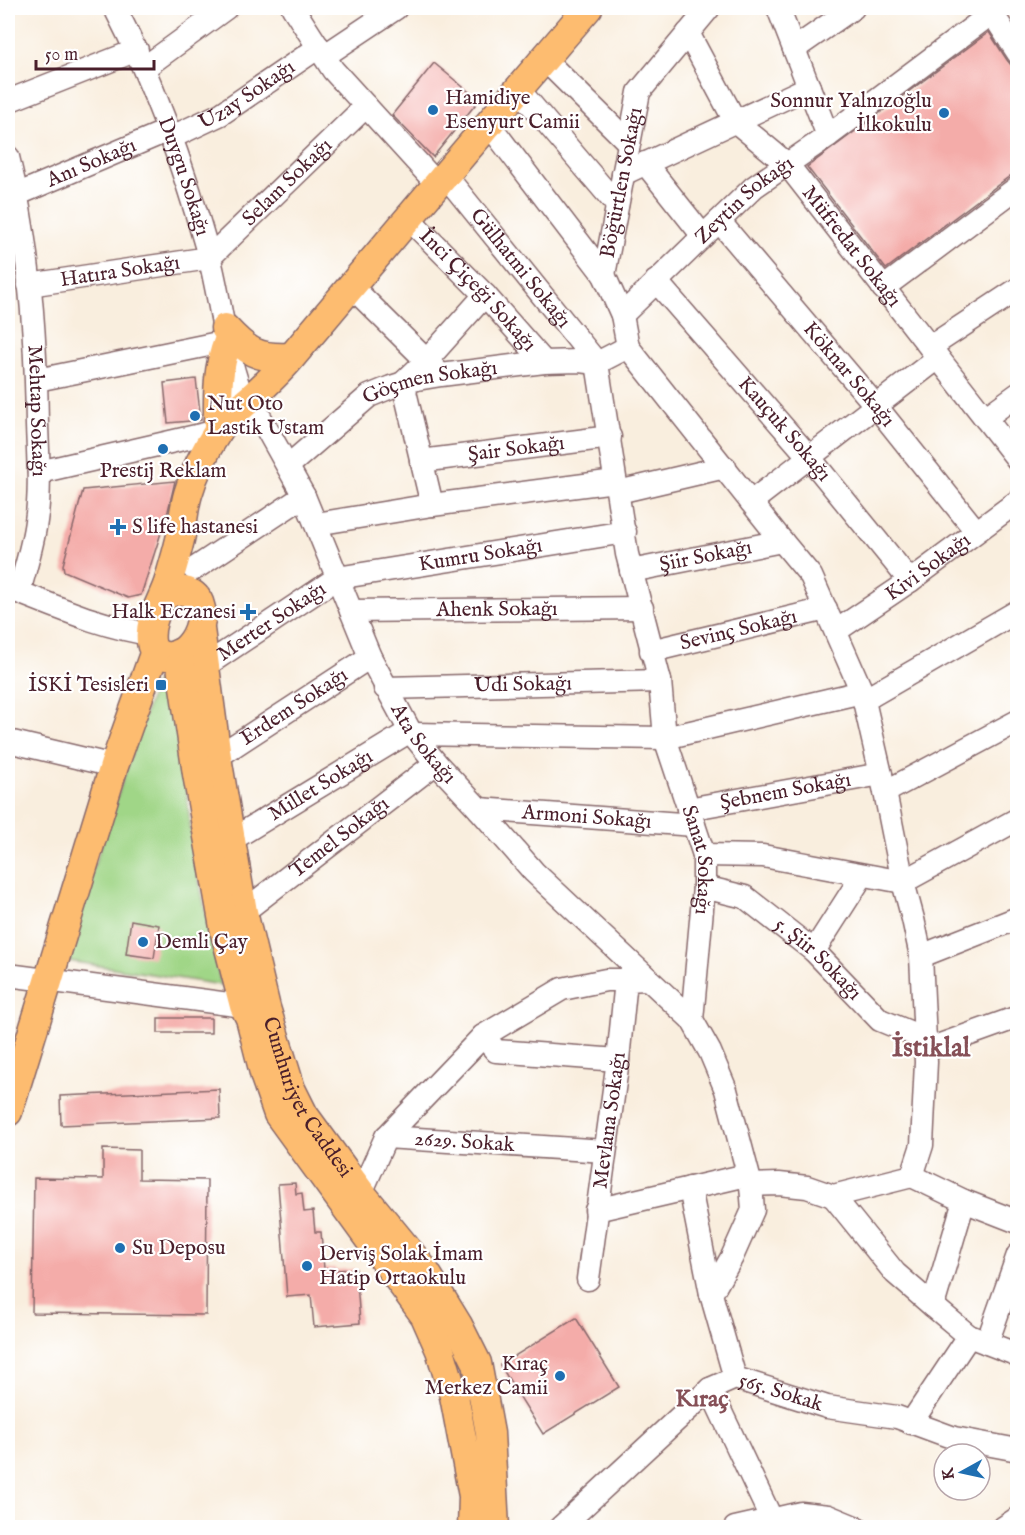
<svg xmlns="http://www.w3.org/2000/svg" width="1025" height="1535" font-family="'IM FELL English',serif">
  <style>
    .green { fill: #a0d687; stroke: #757a59; stroke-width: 1.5 }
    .building { fill: #f4aca9 }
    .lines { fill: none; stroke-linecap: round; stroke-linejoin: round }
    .minor-casing { stroke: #87676a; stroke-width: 25 }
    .major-casing { stroke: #87676a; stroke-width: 31 }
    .minor { stroke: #fff; stroke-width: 22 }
    .major { stroke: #fdbc70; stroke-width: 28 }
    .poi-dot { fill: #1f6fb2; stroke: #fff; stroke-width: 2 }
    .labels { text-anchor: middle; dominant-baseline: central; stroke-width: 4.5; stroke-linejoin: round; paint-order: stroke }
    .street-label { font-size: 21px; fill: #4a1f2b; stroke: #fff }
    .poi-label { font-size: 21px; fill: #4a1f2b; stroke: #fff; text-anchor: start }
    .quarter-label { font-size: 24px; font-weight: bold; fill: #865057; stroke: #fff }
    .district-label { font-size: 27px; font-weight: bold; fill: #865057; stroke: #fff }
  </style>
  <rect width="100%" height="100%" fill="#fff"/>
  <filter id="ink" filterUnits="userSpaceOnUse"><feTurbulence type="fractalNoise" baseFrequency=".0167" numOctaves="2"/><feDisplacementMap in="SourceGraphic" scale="12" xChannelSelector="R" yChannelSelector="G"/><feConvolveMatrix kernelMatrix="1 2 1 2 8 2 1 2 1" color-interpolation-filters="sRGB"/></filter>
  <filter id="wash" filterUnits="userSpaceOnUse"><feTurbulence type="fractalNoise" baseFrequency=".008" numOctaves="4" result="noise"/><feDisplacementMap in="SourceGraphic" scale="24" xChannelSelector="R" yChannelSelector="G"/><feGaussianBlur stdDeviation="1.35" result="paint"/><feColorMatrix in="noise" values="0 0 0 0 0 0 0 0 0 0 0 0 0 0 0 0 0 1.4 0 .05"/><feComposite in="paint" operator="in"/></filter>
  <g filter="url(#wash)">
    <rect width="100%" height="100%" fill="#f9eede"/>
    <path class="green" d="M156,681L175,685L193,852L221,985L69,961L68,944Z"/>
    <g id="blocks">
      <path class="building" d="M989,32L1007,60L1011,65L1017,66V174L1010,176L886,269L807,167Z
        M434,63L479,100L433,157L392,115Z
        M196,379L201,420L168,423L164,383Z
        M175,481L168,511L141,595L128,598L64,571L63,565L83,490Z
        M131,920L159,925L154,958L126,954Z
        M158,1018H211V1033H158Z
        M219,1089L220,1118L61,1125L60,1096Z
        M103,1149L139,1150V1179L207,1180L206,1315L32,1313L34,1178L103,1179Z
        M295,1183L296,1194L302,1193L304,1212L313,1211L315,1232H321L324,1269L335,1268V1270L356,1269L360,1323L314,1327L311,1295L287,1297L278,1184Z
        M576,1318L619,1387L543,1434L500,1365Z"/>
    </g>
  </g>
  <g filter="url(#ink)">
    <use href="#blocks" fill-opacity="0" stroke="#87676a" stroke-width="1.5"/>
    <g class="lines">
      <defs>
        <g id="minor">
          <path id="s1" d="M115,8C156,87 185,171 209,256C222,305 225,357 245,403"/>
          <path d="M293,8L333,70L437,184"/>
          <path d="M778,8L828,136"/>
          <path d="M991,8L992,13L1018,53"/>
          <path id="s2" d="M688,33L735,121L787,164L1018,460"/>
          <path d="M794,49L853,8"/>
          <path d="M324,56L396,8"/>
          <path d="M544,59L629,143"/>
          <path d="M144,68L226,8"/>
          <path d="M518,89L617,205"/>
          <path d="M8,101L137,50"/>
          <path d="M488,123L604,275L622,315L628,347L782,541L811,576L862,692L885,792L903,882L913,919L921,956L926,1062L922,1145L912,1176L833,1196L807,1187L779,1184L751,1185"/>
          <path id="s3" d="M172,137L221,114L319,47"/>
          <path id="s4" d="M8,157C30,244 36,337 37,425C38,457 41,490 36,521C33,545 25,569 19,592"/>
          <path d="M645,163L703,236"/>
          <path d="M623,174L809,87"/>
          <path id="s5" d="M445,175L597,363"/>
          <path id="s6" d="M16,195L169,130"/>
          <path id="s7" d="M409,219L485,295L544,362"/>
          <path id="s8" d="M719,221L876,406L976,531"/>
          <path id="s9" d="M604,275L639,92L709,8"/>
          <path id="s10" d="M656,281L809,457L910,581"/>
          <path id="s11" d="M29,285L209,258L366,106"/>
          <path d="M350,285L436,370"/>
          <path d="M883,288L1018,187"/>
          <path id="s12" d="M622,315L754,187L828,136L992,13"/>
          <path id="s13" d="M628,347L597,363L627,554L660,681L665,738L704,855V887L692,1020L710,1052L726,1090L751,1185L753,1210L732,1257L711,1294L735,1378"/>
          <path d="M930,347L1018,289"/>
          <path d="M37,380L228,341"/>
          <path id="s14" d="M250,399L304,496L370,657L410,731L436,763L479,809L534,872L692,1020"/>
          <path d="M985,418L1018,394"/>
          <path id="s15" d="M421,461L610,437"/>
          <path id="s16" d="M288,466L369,396L391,387L417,379L441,375L544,362L579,361L597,363"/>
          <path d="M39,472L218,431"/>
          <path d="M618,492L725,467"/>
          <path d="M751,502L938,358"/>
          <path d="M432,505L403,383L427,360L485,295"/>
          <path d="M316,524L432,505L615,481"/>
          <path d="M194,569L304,496"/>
          <path id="s17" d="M631,571L782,541"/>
          <path d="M8,588C55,606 100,627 151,634"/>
          <path id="s18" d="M351,611L642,608"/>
          <path id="s19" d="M836,631L910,581L1018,501"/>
          <path id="s20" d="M651,651L826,609"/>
          <path id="s21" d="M205,666L337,578L625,532"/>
          <path id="s22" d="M385,688L660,681"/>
          <path d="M864,700L1018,611"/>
          <path d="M413,734L665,738L862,692"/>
          <path d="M8,741L114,766"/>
          <path id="s23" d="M217,757L370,657"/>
          <path d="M885,792L1018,721"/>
          <path id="s24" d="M479,809L694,825"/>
          <path id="s25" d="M688,809L881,774"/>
          <path id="s26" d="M231,840L410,731"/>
          <path d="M704,855L763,856L903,882L1018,819"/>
          <path id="s27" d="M704,887L745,897L814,951L880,1020L926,1039"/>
          <path id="s28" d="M243,912L436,763"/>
          <path d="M814,951L862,876"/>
          <path d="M921,956L1018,918"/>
          <path d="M8,975L244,1006"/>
          <path d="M483,1036L496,1051L618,1060"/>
          <path d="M926,1050L1018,1017"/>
          <path d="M386,1137L483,1036L562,989L606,980H626"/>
          <path d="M912,1176L964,1201L1018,1222"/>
          <path d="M690,1188L711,1294"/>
          <path id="s29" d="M361,1193L386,1137L605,1151"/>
          <path d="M833,1196L895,1273L933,1306L969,1336L1018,1355"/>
          <path d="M596,1210L747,1175"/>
          <path id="s30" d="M588,1279L618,1060L626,980L648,979"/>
          <path d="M933,1306L964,1201"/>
          <path d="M987,1343L1018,1255"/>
          <path d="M710,1389L771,1518L785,1528"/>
          <path d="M911,1423L969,1336"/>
          <path id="s31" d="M560,1528L710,1389L735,1378L827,1407L897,1417L954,1438L1018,1450"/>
          <path d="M735,1528L801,1513L828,1516L857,1528"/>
          <path d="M1003,1528L1018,1518"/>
        </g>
        <g id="major">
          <path d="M225,328C247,352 258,359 291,357"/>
          <path d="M218,431C218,400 216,371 228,341"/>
          <path d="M163,598C169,592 176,590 184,591C216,597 199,653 171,656C161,657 152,652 151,642C148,620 163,600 169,580C173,565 178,550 181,535C183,522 184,507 188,494C194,473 206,449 218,431C226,418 240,408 251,398C264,386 278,373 290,359C389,241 488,124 588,8"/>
          <path id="s32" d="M200,629L217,757L243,912L266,1008L291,1089L304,1115L361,1193L425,1271L458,1325L477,1363L490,1433L495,1528"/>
          <path d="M179,653L197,774L225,933L244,1006L250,1018L265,1077L278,1114L425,1316L440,1350L454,1396L473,1496L472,1528"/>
          <path d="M8,1112L114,766L155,651"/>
        </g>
      </defs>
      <use href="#minor" class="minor-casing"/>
      <use href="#major" class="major-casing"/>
      <use href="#minor" class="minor"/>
      <use href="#major" class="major"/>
    </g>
  </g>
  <g class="poi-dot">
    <circle cx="433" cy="110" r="6"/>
    <circle cx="944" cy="113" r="6"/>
    <circle cx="195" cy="416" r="6"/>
    <circle cx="163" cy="449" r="6"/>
    <path d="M115 518h6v6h6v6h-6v6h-6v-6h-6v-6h6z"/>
    <path d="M245 603h6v6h6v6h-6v6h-6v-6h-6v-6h6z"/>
    <rect x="155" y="679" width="12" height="12" rx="3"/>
    <circle cx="143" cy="942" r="6"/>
    <circle cx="120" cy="1248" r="6"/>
    <circle cx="307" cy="1266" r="6"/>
    <circle cx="560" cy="1376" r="6"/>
  </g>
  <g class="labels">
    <g class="street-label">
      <text stroke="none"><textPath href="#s3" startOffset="86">Uzay Sokağı</textPath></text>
      <text stroke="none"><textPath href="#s6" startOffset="82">Anı Sokağı</textPath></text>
      <text stroke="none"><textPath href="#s1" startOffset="182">Duygu Sokağı</textPath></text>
      <text stroke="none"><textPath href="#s11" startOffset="291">Selam Sokağı</textPath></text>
      <text stroke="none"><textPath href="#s9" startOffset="94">Böğürtlen Sokağı</textPath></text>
      <text stroke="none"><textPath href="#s12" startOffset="168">Zeytin Sokağı</textPath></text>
      <text stroke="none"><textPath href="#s2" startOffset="272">Müfredat Sokağı</textPath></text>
      <text stroke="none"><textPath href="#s5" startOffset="120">Gülhatmi Sokağı</textPath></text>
      <text stroke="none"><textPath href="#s11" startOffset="92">Hatıra Sokağı</textPath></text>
      <text stroke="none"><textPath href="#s7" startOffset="99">İnci Çiçeği Sokağı</textPath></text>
      <text stroke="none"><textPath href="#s8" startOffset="201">Köknar Sokağı</textPath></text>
      <text stroke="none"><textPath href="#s16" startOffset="170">Göçmen Sokağı</textPath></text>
      <text stroke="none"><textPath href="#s4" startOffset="256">Mehtap Sokağı</textPath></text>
      <text stroke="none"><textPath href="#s10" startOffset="196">Kauçuk Sokağı</textPath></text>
      <text stroke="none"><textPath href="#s15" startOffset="96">Şair Sokağı</textPath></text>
      <text stroke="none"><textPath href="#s21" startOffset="304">Kumru Sokağı</textPath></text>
      <text stroke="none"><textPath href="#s17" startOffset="76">Şiir Sokağı</textPath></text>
      <text stroke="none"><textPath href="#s19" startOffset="112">Kivi Sokağı</textPath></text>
      <text stroke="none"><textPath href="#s18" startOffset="146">Ahenk Sokağı</textPath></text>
      <text stroke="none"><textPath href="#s21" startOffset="80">Merter Sokağı</textPath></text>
      <text stroke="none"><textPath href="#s20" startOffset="90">Sevinç Sokağı</textPath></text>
      <text stroke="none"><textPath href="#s22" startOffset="138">Udi Sokağı</textPath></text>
      <text stroke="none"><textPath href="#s23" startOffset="92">Erdem Sokağı</textPath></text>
      <text stroke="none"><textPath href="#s14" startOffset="387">Ata Sokağı</textPath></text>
      <text stroke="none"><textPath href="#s26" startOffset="105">Millet Sokağı</textPath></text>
      <text stroke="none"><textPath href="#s25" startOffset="99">Şebnem Sokağı</textPath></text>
      <text stroke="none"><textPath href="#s24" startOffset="108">Armoni Sokağı</textPath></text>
      <text stroke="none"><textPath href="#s28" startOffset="122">Temel Sokağı</textPath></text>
      <text stroke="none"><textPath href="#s13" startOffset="544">Sanat Sokağı</textPath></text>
      <text stroke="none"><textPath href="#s27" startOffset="138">5. Şiir Sokağı</textPath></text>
      <text stroke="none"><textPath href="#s32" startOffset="484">Cumhuriyet Caddesi</textPath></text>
      <text stroke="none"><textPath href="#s30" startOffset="160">Mevlana Sokağı</textPath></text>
      <text stroke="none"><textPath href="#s29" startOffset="140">2629. Sokak</textPath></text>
      <text stroke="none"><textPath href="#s31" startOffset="280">565. Sokak</textPath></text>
    </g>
    <g class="poi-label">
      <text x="445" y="98">Hamidiye<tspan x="445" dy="24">Esenyurt Camii</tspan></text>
      <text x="932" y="101" text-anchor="end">Sonnur Yalnızoğlu<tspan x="932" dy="24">İlkokulu</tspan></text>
      <text x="207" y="404">Nut Oto<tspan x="207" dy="24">Lastik Ustam</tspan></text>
      <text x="163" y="471" text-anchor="middle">Prestij Reklam</text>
      <text x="132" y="527">S life hastanesi</text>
      <text x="236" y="612" text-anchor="end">Halk Eczanesi</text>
      <text x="149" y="685" text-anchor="end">İSKİ Tesisleri</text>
      <text x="155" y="942">Demli Çay</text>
      <text x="132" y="1248">Su Deposu</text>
      <text x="319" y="1254">Derviş Solak İmam<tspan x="319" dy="24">Hatip Ortaokulu</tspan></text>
      <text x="548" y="1364" text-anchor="end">Kıraç<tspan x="548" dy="24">Merkez Camii</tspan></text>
    </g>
    <g class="quarter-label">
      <text x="702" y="1399">Kıraç</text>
    </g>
    <g class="district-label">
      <text x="931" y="1049">İstiklal</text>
    </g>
  </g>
  <rect width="1025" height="1535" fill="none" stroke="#fff" stroke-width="30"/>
  <g transform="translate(962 1472) rotate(262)"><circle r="28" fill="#ffffff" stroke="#b7a5aa" stroke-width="1.5"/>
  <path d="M0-4.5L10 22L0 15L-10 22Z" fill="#1f6fb2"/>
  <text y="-9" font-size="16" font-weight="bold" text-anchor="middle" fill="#4a1f2b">K</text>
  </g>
  <path d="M36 60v9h118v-9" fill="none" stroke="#4a1f2b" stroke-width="3"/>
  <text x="45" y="60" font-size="18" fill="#4a1f2b" stroke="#ffffff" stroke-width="4.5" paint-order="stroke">50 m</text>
</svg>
